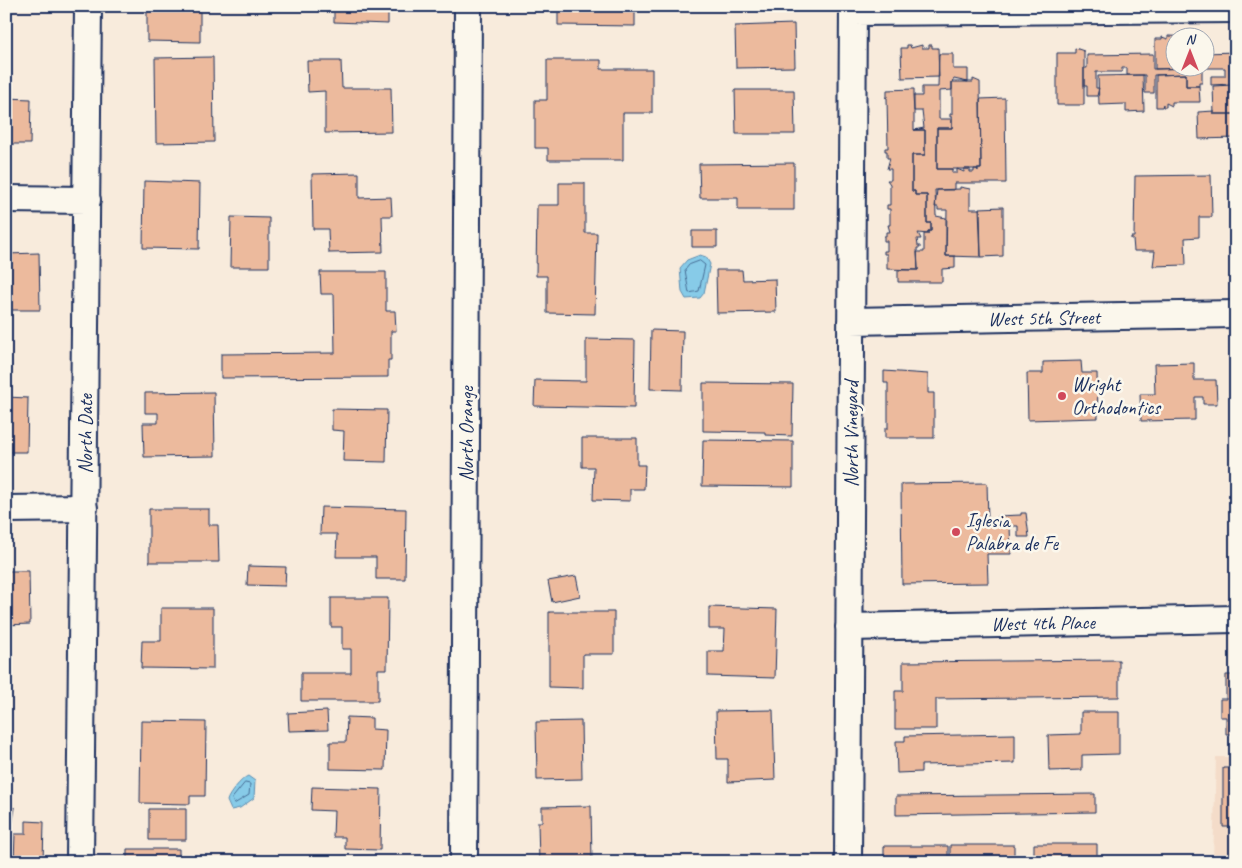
<svg xmlns="http://www.w3.org/2000/svg" width="1242" height="868" font-family="Caveat,sans-serif">
  <style>
    .built { fill: #f4dcc9 }
    .water { fill: #87cbe8; stroke: #5c8db1 }
    .lines { fill: none; stroke-linecap: round; stroke-linejoin: round }
    .shore { stroke: #466d95; stroke-width: 1 }
    .building { fill: #ecba9d; stroke: #1b2f5e }
    .minor-casing { stroke: #1b2f5e; stroke-width: 30 }
    .minor { stroke: #fbf7ec; stroke-width: 26 }
    .poi-dot { fill: #d1495b; stroke: #fbf7ec; stroke-width: 2 }
    .labels { text-anchor: middle; dominant-baseline: central; stroke-width: 5; stroke-linejoin: round; paint-order: stroke }
    .street-label { font-size: 20px; fill: #1b2f5e; stroke: #fbf7ec }
    .poi-label { font-size: 20px; fill: #1b2f5e; stroke: #fbf7ec; text-anchor: start }
  </style>
  <rect width="100%" height="100%" fill="#f8ebdc"/>
  <filter id="ink" filterUnits="userSpaceOnUse"><feTurbulence type="fractalNoise" baseFrequency=".02" numOctaves="2"/><feDisplacementMap in="SourceGraphic" scale="10" xChannelSelector="R" yChannelSelector="G"/><feConvolveMatrix kernelMatrix="1 2 1 2 8 2 1 2 1" color-interpolation-filters="sRGB"/></filter>
  <g filter="url(#ink)">
    <path class="built" d="M1216,757H1236V862H1213Z"/>
    <path class="water" d="M700,255L706,257L710,264L704,293L700,298L686,299L682,292L680,268L687,260Z
      M248,776L255,781L254,798L240,808L231,810L227,801C228,795 242,778 248,776Z"/>
    <g class="lines">
      <path class="shore" d="M700,261L705,265L699,291L689,293L685,270L689,265Z
        M245,783L250,784L249,795L234,804L232,799Z"/>
    </g>
    <path class="building" d="M147,6H200V42L147,41Z
      M334,6H388V24L334,22Z
      M558,6H635V26L558,25Z
      M794,24L795,67L736,68L735,26Z
      M1168,36L1199,37L1174,38V68H1187L1155,69V39H1162V37L1168,39Z
      M907,45H910L911,48L922,45V48H929V45H932V48H938L939,77L902,78L901,48H907Z
      M1075,48L1084,51V105H1057V53H1075Z
      M1236,52V61H1229L1231,84L1211,85V76H1225V68H1202V83H1199V86H1186V74L1154,75V93H1145V75H1127V68H1122V72H1096V88H1099L1097,96H1087V86H1084V68H1087V55L1153,54V69H1155L1204,68V53Z
      M939,54H953V69H968V82L954,79L952,82V90L939,91V119H952V128H937V169H952V173H957V169L964,172V169H970V172H974V169H977L978,171V169H981L980,99L1005,98L1006,183H954V190H935L936,216L946,218V256H955V268L942,269V282H898V270H918L917,252H924V234H928V231H931V223H927V195H915V191H912V155H925V130H914L924,128L922,111H914L913,96H922V87H938Z
      M213,57L214,142L156,143L155,58Z
      M547,60H601V69H652V113H623V160H548V148H535V100H547Z
      M307,61H341L342,88H391L392,132L325,133V91L308,92Z
      M1233,61H1236V114H1214L1213,86L1233,85Z
      M1186,74V86H1199L1200,102H1172V106L1166,103V107H1163V104L1162,107H1156V75Z
      M1143,75L1144,111L1126,112V104L1099,105L1098,76Z
      M973,79L980,82L981,169H937V128H952V117H950V114H952V82H973Z
      M914,89V130H925V155H912V191H915V195H927V223H931V231H928V234L918,233L921,239H917L918,246H920V248H917L918,270L887,269V254H884V251H887V241H884V236H886V232H890L888,225H890V209H887V205H890V184L887,180H891V169H887L890,158H887V151H885V148H888L887,98L885,97H887V90Z
      M735,90H794L795,134H736Z
      M6,98L31,99L30,144H6Z
      M1214,111V114H1236V138L1199,139L1198,112Z
      M794,163V210H738V198H700L699,164Z
      M359,173V198L391,197L392,216H382L383,252L329,253L328,229H313L312,174Z
      M1211,175L1212,217H1199V237L1185,238L1186,265L1153,266L1155,251H1134L1133,239H1131V237H1134L1135,176Z
      M144,181L200,183L199,249L143,248Z
      M559,183H585V233H597L595,314L547,313V276H536L537,205H559Z
      M960,187L970,189V209H980L981,257L946,256L947,210H938V207H935L937,190L960,189Z
      M1003,207V256L981,257L979,208Z
      M231,217L269,218V267H230Z
      M692,231H717V247H692Z
      M39,253L40,310H6V254Z
      M716,270H742L743,280L775,279L776,312L717,313Z
      M320,272H386V311H395L396,331H391V360H388V377L221,378V354L335,353L334,294H321Z
      M651,330L683,331L682,390L650,389Z
      M586,339L635,340L634,408L534,406L535,380L586,381Z
      M1081,361L1082,373H1097L1098,418L1028,420L1027,373H1043V362Z
      M1194,363V380H1216L1217,404H1203V397H1195V420L1141,421L1140,394H1155L1154,364Z
      M884,371L928,374V393H934V438H885V428H888V383H884Z
      M703,383L793,384L792,436L765,435V432L703,431Z
      M214,392L215,456L144,457L143,423H158V413H145V393Z
      M6,397L28,398L27,452H6Z
      M332,409L387,410L386,462L343,461L344,431L332,430Z
      M582,438H637V465H645L644,489H630V501L593,500L594,467H582Z
      M703,440L793,441V487L702,486Z
      M987,483L988,521H997V516L1021,515V513H1026L1029,537H1018V526H1010L1011,554H987L988,583L902,584L901,484Z
      M321,507L406,509L405,579H376V557H336L337,534H320Z
      M149,509H209V525H218L219,562H149Z
      M6,564V571H29L30,624L6,625Z
      M248,566L286,567L285,586L247,585Z
      M576,576L580,596L552,602L548,581Z
      M331,598H388L387,669H378V701H301V673H351V649H342V627H331Z
      M709,607L777,609L775,678L708,676V651H724L725,629H709Z
      M161,608H213V669L141,668L142,641H161Z
      M549,612H614V654H583V688L549,687Z
      M1119,660V697L936,699V729H895V691H903V662Z
      M1226,675H1236V734H1226V717H1220V699H1226Z
      M773,710L775,780L728,782V759H717L716,711Z
      M327,711L328,730L289,731L288,713Z
      M1081,712H1119V754L1082,755V770L1049,771L1048,735L1081,734Z
      M347,717L372,718V729L386,730L385,770L330,769V742H346Z
      M141,721L206,722L205,796H190V804L140,803Z
      M581,721L582,779L537,780L536,722Z
      M1015,734V763L921,765V772L897,773L896,741H905V736Z
      M1223,768H1236V827H1223Z
      M312,787L381,789L380,850L345,849V837H333L334,811L311,810Z
      M1095,794V812L896,815V796Z
      M6,806L15,808L10,838H6Z
      M591,806L592,862H539L538,822H542V807Z
      M149,809H186V840H149Z
      M26,821L44,822L43,862H14L15,834H26Z
      M1034,844H1097V862H1034Z
      M950,845H1014V862H950Z
      M884,846H948V862H884Z
      M127,849H179V862H127Z"/>
    <g class="lines">
      <defs>
        <path id="minor" d="M853,12L1236,9
          M6,199L87,200
          M851,321L1236,314
          M6,509L84,508
          M849,627L1236,619
          M80,862L88,6
          M464,862L468,6
          M848,862L853,6"/>
      </defs>
      <use href="#minor" class="minor-casing"/>
      <use href="#minor" class="minor"/>
    </g>
  </g>
  <g class="poi-dot">
    <circle cx="1062" cy="396" r="5"/>
    <circle cx="956" cy="532" r="5"/>
  </g>
  <g class="labels">
    <g class="street-label">
      <text transform="translate(1044 318) rotate(-1)">West 5th Street</text>
      <text transform="translate(85 434) rotate(-90)">North Date</text>
      <text transform="translate(466 434) rotate(-90)">North Orange</text>
      <text transform="translate(851 434) rotate(-90)">North Vineyard</text>
      <text transform="translate(1043 623) rotate(-1)">West 4th Place</text>
    </g>
    <g class="poi-label">
      <text x="1072" y="384">Wright<tspan x="1072" dy="23">Orthodontics</tspan></text>
      <text x="966" y="520">Iglesia<tspan x="966" dy="23">Palabra de Fe</tspan></text>
    </g>
  </g>
  <rect width="1242" height="868" fill="none" stroke="#fbf7ec" stroke-width="25"/>
  <rect x="12" y="12" width="1217" height="843" fill="none" stroke="#1b2f5e" stroke-width="2" filter="url(#ink)"/>
  <g transform="translate(1190 52)"><circle r="24" fill="#fbf7ec" stroke="#a1a7b3"/>
  <path d="M0-4L9 19L0 12L-9 19Z" fill="#d1495b"/>
  <text y="-8" font-size="14" font-weight="bold" text-anchor="middle" fill="#1b2f5e">N</text>
  </g>
</svg>
